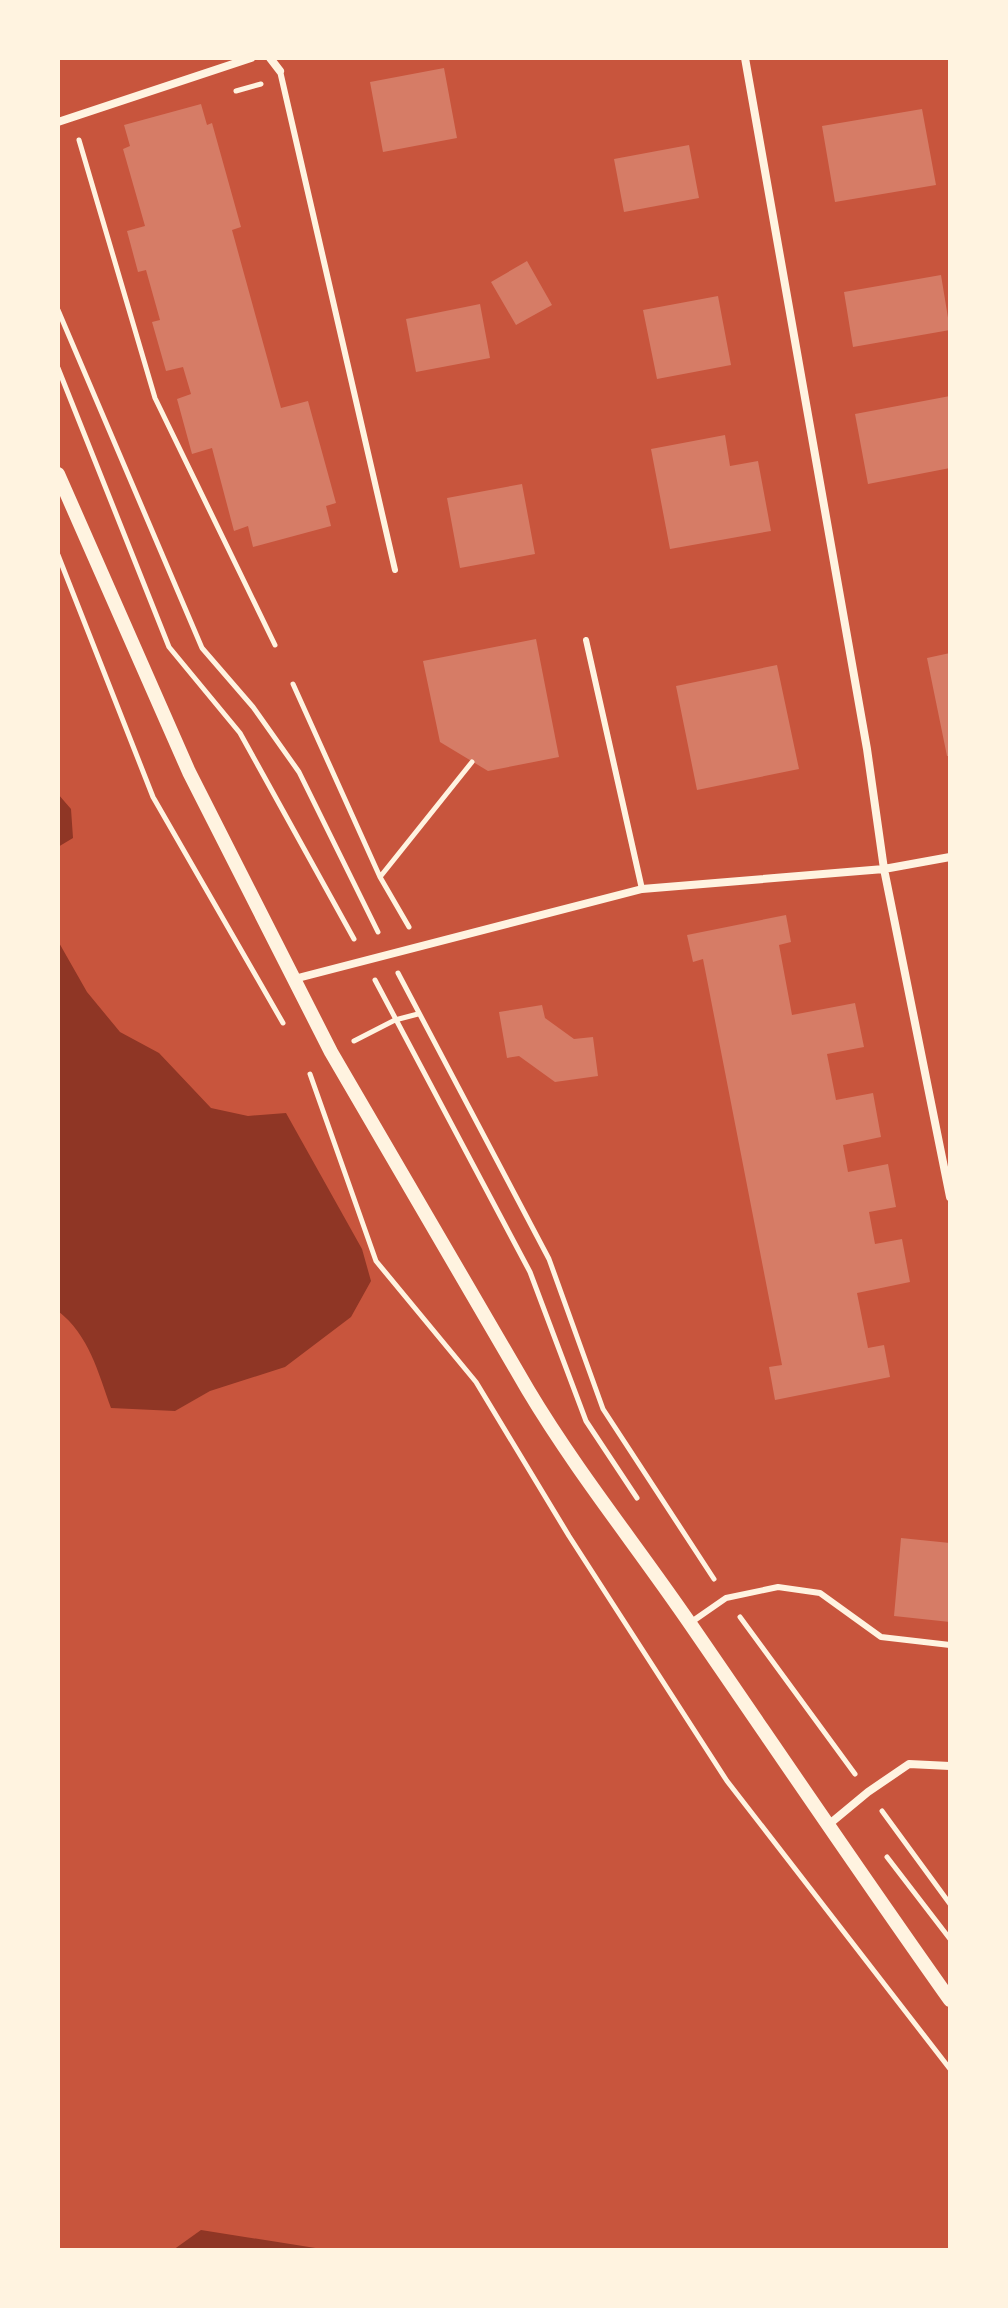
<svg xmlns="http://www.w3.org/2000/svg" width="1008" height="2308" font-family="Barlow,sans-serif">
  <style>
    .water { fill: #8f3625 }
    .building { fill: #d67c66 }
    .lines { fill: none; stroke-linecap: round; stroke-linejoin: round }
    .path { stroke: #fff3e0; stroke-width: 5 }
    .service { stroke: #fff3e0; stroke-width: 6 }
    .minor { stroke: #fff3e0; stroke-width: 8 }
    .tertiary { stroke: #fff3e0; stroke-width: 14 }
  </style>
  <rect width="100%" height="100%" fill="#c8553d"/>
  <path class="water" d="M58,794L71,809L73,838L58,847Z
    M58,941L87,992L120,1032L159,1053L211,1108L248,1116L286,1113L362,1249L371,1281L351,1317L285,1367L210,1391L175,1411L111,1408C98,1372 89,1335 58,1311Z
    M201,2230L328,2250H173Z"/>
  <path class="building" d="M444,68L457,138L383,152L370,82Z
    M201,104L207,125L212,123L241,227L232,230L281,408L308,401L336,503L326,506L331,526L253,547L248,526L234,531L212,448L192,454L177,399L191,394L183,367L166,371L152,322L160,320L146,270L138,272L127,231L145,226L123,149L130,146L124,125Z
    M922,109L936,185L835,202L822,126Z
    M689,145L699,198L624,212L614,159Z
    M527,261L552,305L516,325L491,282Z
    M941,275L950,330L853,347L844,292Z
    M718,296L731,365L657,379L643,310Z
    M480,304L490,358L416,372L406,319Z
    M950,396V468L868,484L855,414Z
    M725,435L730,466L758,461L771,531L670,549L651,449Z
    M522,484L535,554L460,568L447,498Z
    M536,639L559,757L488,771L440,742L423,661Z
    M950,653V756H947L927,658Z
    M777,665L799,769L697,790L676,686Z
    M786,915L791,942L779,945L792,1015L855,1003L864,1047L827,1054L836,1100L873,1093L881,1137L843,1145L848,1172L888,1164L896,1207L869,1212L875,1244L902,1239L910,1282L857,1293L868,1348L884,1345L890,1377L775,1400L769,1367L782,1365L703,959L693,962L687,935Z
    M542,1005L545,1018L574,1039L593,1037L598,1076L555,1082L519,1056L507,1058L499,1012Z
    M901,1538L950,1543V1622L894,1616Z"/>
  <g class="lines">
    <path class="path" d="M236,91L261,84
      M79,140L155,398L275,645
      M58,310L202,648L253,707L299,772L378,932
      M58,368L169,647L240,733L354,939
      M58,555L153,797L283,1023
      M293,684L380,877L409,927
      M380,877L472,762
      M398,973L549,1259L603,1409L714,1579
      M375,980L530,1272L586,1421L637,1498
      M354,1041L395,1020L418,1014
      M310,1074L376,1261L476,1382L569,1536L727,1781L950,2069
      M740,1617L855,1774
      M882,1811L950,1904
      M887,1857L950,1939"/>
    <path class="service" d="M280,71L395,570
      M586,640L642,889
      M690,1623L726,1598L778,1587L820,1593L881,1637L950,1645"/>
    <path class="minor" d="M270,58L280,71
      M745,58L867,749L884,869L950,1197
      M58,122L251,58
      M294,979L642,889L884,869L950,857
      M827,1826L868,1792L909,1764L950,1766"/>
    <path class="tertiary" d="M58,474L189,772L331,1052L528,1390C577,1472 637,1546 691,1625C777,1750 862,1876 950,2000"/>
  </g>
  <rect width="1008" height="2308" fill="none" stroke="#fff3e0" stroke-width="120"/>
</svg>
